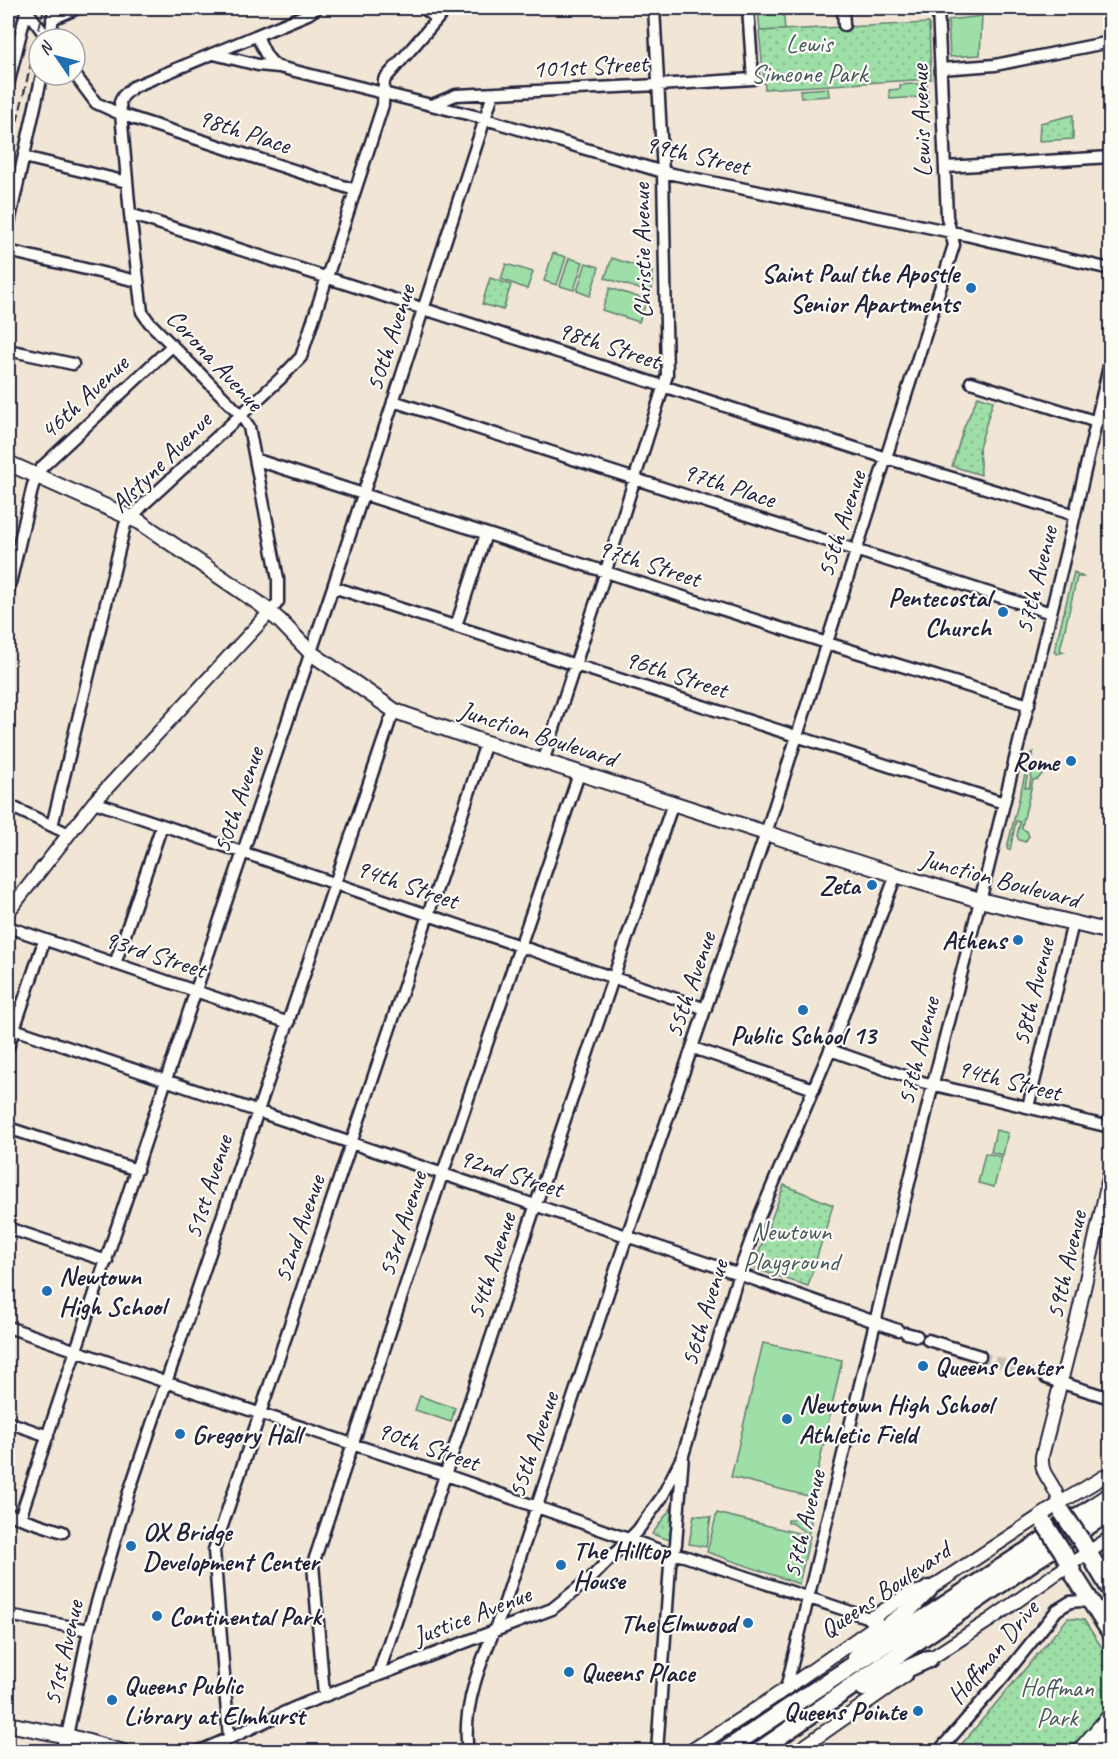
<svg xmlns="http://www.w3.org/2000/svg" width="1118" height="1759" font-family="Caveat,sans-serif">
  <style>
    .green { fill: #9edea7; stroke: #608071; stroke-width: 1.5 }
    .park { fill: url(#park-dots); stroke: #608071; stroke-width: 1.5 }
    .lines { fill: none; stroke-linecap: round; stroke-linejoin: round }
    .minor-tunnel { stroke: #c8beb6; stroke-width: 10; stroke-dasharray: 10 5; stroke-linecap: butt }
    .minor-casing { stroke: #22223b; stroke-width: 15 }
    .tertiary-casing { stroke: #22223b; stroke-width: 16 }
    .secondary-casing { stroke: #22223b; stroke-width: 18 }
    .primary-casing { stroke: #22223b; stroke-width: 21 }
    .motorway-casing { stroke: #22223b; stroke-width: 22 }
    .minor { stroke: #fdfcf7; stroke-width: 10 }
    .tertiary { stroke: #fdfcf7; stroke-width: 12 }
    .secondary { stroke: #fdfcf7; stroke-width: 14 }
    .primary { stroke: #fdfcf7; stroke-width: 16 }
    .motorway { stroke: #fdfcf7; stroke-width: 18 }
    .rail { stroke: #22223b; stroke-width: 2; stroke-dasharray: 9 4.5; stroke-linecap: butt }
    .primary-bridge-casing { stroke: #22223b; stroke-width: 21; stroke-linecap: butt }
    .primary-bridge { stroke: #fdfcf7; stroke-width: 16 }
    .poi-dot { fill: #1f6fb2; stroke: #fdfcf7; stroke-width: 2 }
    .labels { text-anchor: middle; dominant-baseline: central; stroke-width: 4.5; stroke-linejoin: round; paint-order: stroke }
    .park-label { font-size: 26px; fill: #475a5b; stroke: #fdfcf7 }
    .street-label { font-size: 26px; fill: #22223b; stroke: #fdfcf7 }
    .poi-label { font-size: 26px; font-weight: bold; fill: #22223b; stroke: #fdfcf7; text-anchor: start }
  </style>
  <defs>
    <pattern id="park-dots" width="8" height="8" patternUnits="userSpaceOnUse" patternTransform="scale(1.5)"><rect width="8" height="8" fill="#9edea7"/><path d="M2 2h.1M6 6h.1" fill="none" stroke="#88be91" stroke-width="1.8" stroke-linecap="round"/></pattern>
  </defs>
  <rect width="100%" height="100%" fill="#f1e5d5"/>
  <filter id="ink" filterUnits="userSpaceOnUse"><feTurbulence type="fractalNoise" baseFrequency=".0167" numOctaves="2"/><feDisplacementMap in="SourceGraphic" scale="12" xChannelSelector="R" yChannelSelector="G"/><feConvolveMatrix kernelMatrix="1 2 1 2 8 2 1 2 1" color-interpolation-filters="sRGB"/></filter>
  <g filter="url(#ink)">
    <path class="green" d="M758,8H783L785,30L760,31Z
      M982,16L980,55L950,57L948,20Z
      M927,83L928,104H921L920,97L890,99L889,90L900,89V85Z
      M828,88L829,96L801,98L800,90Z
      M553,253L566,257L557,285L544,281Z
      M569,258L583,262L574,290L560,286Z
      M612,258L652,271V293L605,278Z
      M586,263L599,267L590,296L577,291Z
      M506,264L533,272L527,289L501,279Z
      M610,288L647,300L639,322L602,310Z
      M1074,572L1083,577H1077L1060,650L1064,652L1057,654L1054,652Z
      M1033,752L1025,787L1029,788L1032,772L1035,768H1041L1042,774L1038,779L1033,780L1022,826V829L1027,831L1029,836L1025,842L1019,840L1017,836L1020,822L1016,821L1010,850H1008L1007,848L1030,754Z
      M996,1130L1008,1133L1003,1155L991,1152Z
      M985,1153L1002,1157L994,1187L978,1183Z
      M763,1343L842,1360L812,1497L731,1477Z
      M420,1396L455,1408L451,1422L415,1410Z
      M810,1510L811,1526L808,1534L792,1523H788V1520H792Z
      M717,1513L810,1536L799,1584L707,1552Z
      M694,1515L711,1517L706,1547L689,1544Z"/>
    <path class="park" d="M929,23L931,79L765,89L759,31Z
      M1073,115V139L1039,141L1040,123Z
      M490,278L511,285L503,310L482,304Z
      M978,396L993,401L979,448L981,475L952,466L964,427Z
      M784,1185L833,1205L808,1286L753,1268Z
      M672,1507L670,1540L652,1534Z
      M1068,1618L1084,1620L1110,1660V1709L1074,1751L955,1752Z"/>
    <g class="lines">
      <path class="minor-tunnel" d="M980,1356L1046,1378"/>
      <defs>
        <path id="minor" d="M25,8L48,39
          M424,8L437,19
          M843,8L844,25
          M52,19L78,8
          M257,36C263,48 266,60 278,67
          M50,39L54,8
          M214,54L258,65L279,67L475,116L663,172L966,235L1110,269
          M941,69L995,65L1110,42
          M75,75L96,103L120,114L355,190
          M8,85L27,8
          M432,105L456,95L658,85L753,79L748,8
          M24,157L127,182
          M946,167L1110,157
          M130,214L886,458L1075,515
          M8,227L42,75
          M8,251L137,281
          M8,350L73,364
          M971,382L1097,422
          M393,401L1051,613
          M257,460L827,643L1029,705
          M333,587L1004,803
          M8,592L33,485L42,467L172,346
          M270,612L278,602V579L249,427L241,415L149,322L142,312L130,214L120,102L123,96L133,87L308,14L317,8
          M456,626L486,534
          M543,762L603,580L667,375L663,172L654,8
          M94,802L706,1009
          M8,805L69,834
          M52,826L125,525L144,504L280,379L301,357L383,105L384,80L447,8
          M8,927L289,1023
          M115,964L162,825
          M8,1027L727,1270L898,1330
          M8,1047L44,941
          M693,1048L814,1089
          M830,1050L922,1082L1110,1127
          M1028,1107L1073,923
          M8,1128L137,1170
          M8,1228L107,1261
          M8,1327L174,1385L446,1475L665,1552L684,1556L869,1618
          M906,1333L917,1336
          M928,1340L980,1356
          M1046,1378L1110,1398
          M8,1422L48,1436
          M8,1514L63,1532
          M20,1518L194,996L333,587L493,94
          M8,1615L89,1630
          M378,1675L533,1213L673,803
          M786,1689L933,1084L983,889L1072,527L1110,362
          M324,1695L313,1564L440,1181L579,774
          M67,1736L89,1630L128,1495L390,721L395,711
          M229,1738L214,1550L486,743
          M197,1752C234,1738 269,1718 306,1703L552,1609L592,1577L638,1530L662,1497L680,1461
          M468,1752C461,1707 482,1658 500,1617L627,1236L766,833L954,245L947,217L938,8
          M657,1752L670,1565L676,1544L683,1455L739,1273L760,1215L830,1050L896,875
          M938,1752L1005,1675L1057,1610L1070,1602L1081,1601L1092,1603"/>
        <path id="tertiary" d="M8,912L94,802L270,612
          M1060,1503C1058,1499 1057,1493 1054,1489C1047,1475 1041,1473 1042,1456L1078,1315L1110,1173
          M922,1594L1060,1503L1110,1473
          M869,1618L875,1616L907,1595L928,1589
          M922,1664L990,1620L1054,1575L1110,1538
          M61,1752L67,1736
          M689,1752L768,1701L878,1624
          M796,1752L906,1675"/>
        <path id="secondary" d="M8,463L140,522L260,604L280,621L311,653L395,711L486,743L896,875L980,900L1110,932
          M8,1724L67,1736L123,1752"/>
        <path id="primary" d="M1081,1540L1110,1589
          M1063,1552L1074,1575L1110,1632
          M856,1657L872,1638L904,1614L929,1589
          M864,1688L929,1659
          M723,1752L797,1702L1110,1496
          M757,1752L1037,1559L1110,1512"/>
        <path id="motorway" d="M1081,1752L1110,1719"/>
      </defs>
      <use href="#minor" class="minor-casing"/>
      <use href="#tertiary" class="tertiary-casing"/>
      <use href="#secondary" class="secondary-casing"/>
      <use href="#primary" class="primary-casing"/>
      <use href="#motorway" class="motorway-casing"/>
      <use href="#minor" class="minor"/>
      <use href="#tertiary" class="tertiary"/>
      <use href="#secondary" class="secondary"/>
      <use href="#primary" class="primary"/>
      <use href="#motorway" class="motorway"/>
      <path class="rail" d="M8,161L44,8"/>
      <defs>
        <path id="primary-bridge" d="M1062,1512L1081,1540
          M1045,1524L1063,1552"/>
      </defs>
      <use href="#primary-bridge" class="primary-bridge-casing"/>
      <use href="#primary-bridge" class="primary-bridge"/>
    </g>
  </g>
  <g class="poi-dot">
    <circle cx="971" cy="288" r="6"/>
    <circle cx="1003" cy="612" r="6"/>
    <circle cx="1071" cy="761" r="6"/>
    <circle cx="872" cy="885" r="6"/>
    <circle cx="1018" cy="940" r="6"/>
    <circle cx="803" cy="1010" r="6"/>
    <circle cx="47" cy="1291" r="6"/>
    <circle cx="923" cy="1366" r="6"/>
    <circle cx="787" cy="1419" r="6"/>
    <circle cx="180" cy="1434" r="6"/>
    <circle cx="131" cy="1546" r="6"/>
    <circle cx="561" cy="1565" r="6"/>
    <circle cx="157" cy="1616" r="6"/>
    <circle cx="748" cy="1623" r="6"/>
    <circle cx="569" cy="1672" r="6"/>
    <circle cx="112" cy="1700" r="6"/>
    <circle cx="918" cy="1711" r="6"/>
  </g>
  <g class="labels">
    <g class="park-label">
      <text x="809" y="43">Lewis<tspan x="809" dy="30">Simeone Park</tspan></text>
      <text x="791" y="1231">Newtown<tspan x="791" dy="30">Playground</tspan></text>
      <text x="1057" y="1687">Hoffman<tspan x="1057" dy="30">Park</tspan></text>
    </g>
    <g class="street-label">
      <text transform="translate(590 66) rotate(-3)">101st Street</text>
      <text transform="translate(921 121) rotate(-92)">Lewis Avenue</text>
      <text transform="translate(244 131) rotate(18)">98th Place</text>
      <text transform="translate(697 155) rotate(13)">99th Street</text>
      <text transform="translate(642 251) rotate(-91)">Christie Avenue</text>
      <text transform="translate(390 338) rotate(-72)">50th Avenue</text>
      <text transform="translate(609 345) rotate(18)">98th Street</text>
      <text transform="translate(215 360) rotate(47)">Corona Avenue</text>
      <text transform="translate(84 397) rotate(-43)">46th Avenue</text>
      <text transform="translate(161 462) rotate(-45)">Alstyne Avenue</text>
      <text transform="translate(729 485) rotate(18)">97th Place</text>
      <text transform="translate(841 524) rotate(-72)">55th Avenue</text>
      <text transform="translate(649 563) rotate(18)">97th Street</text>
      <text transform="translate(1036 580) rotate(-76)">57th Avenue</text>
      <text transform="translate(676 674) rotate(18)">96th Street</text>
      <text transform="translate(538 734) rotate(18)">Junction Boulevard</text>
      <text transform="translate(238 800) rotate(-71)">50th Avenue</text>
      <text transform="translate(1000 879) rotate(15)">Junction Boulevard</text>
      <text transform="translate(407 884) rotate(19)">94th Street</text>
      <text transform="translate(155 954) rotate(18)">93rd Street</text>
      <text transform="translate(690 985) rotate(-71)">55th Avenue</text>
      <text transform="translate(1033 992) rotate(-76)">58th Avenue</text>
      <text transform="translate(918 1051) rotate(-76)">57th Avenue</text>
      <text transform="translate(1009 1080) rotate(14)">94th Street</text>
      <text transform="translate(511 1173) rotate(18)">92nd Street</text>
      <text transform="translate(208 1187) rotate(-72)">51st Avenue</text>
      <text transform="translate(402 1224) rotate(-72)">53rd Avenue</text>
      <text transform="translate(299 1229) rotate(-71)">52nd Avenue</text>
      <text transform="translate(1066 1265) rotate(-77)">59th Avenue</text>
      <text transform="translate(491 1266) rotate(-72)">54th Avenue</text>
      <text transform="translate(704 1313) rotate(-73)">56th Avenue</text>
      <text transform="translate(533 1445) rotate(-71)">55th Avenue</text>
      <text transform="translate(428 1446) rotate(19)">90th Street</text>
      <text transform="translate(804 1524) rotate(-76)">57th Avenue</text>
      <text transform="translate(885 1590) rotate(-34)">Queens Boulevard</text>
      <text transform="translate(472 1615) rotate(-21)">Justice Avenue</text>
      <text transform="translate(993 1652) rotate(-50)">Hoffman Drive</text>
      <text transform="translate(63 1653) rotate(-77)">51st Avenue</text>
    </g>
    <g class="poi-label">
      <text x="959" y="273" text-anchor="end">Saint Paul the Apostle<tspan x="959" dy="30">Senior Apartments</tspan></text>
      <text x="991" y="597" text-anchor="end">Pentecostal<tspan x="991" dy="30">Church</tspan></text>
      <text x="1059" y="761" text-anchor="end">Rome</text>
      <text x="860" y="885" text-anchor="end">Zeta</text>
      <text x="1006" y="940" text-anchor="end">Athens</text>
      <text x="803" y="1035" text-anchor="middle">Public School 13</text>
      <text x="59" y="1276">Newtown<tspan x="59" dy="30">High School</tspan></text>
      <text x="935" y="1366">Queens Center</text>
      <text x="799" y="1404">Newtown High School<tspan x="799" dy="30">Athletic Field</tspan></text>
      <text x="192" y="1434">Gregory Hall</text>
      <text x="143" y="1531">OX Bridge<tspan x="143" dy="30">Development Center</tspan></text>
      <text x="573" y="1550">The Hilltop<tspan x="573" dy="30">House</tspan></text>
      <text x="169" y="1616">Continental Park</text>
      <text x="736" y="1623" text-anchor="end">The Elmwood</text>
      <text x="581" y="1672">Queens Place</text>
      <text x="124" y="1685">Queens Public<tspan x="124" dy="30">Library at Elmhurst</tspan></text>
      <text x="906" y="1711" text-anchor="end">Queens Pointe</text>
    </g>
  </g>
  <rect width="1118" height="1759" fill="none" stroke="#fdfcf7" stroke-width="30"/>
  <rect x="15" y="15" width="1088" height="1729" fill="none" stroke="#22223b" stroke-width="2" filter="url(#ink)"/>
  <g transform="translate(57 57) rotate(305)"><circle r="28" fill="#fdfcf7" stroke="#a5a5ac" stroke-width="1.5"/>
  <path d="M0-4.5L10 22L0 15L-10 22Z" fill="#1f6fb2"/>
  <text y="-9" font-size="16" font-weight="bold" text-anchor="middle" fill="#22223b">N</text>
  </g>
</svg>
